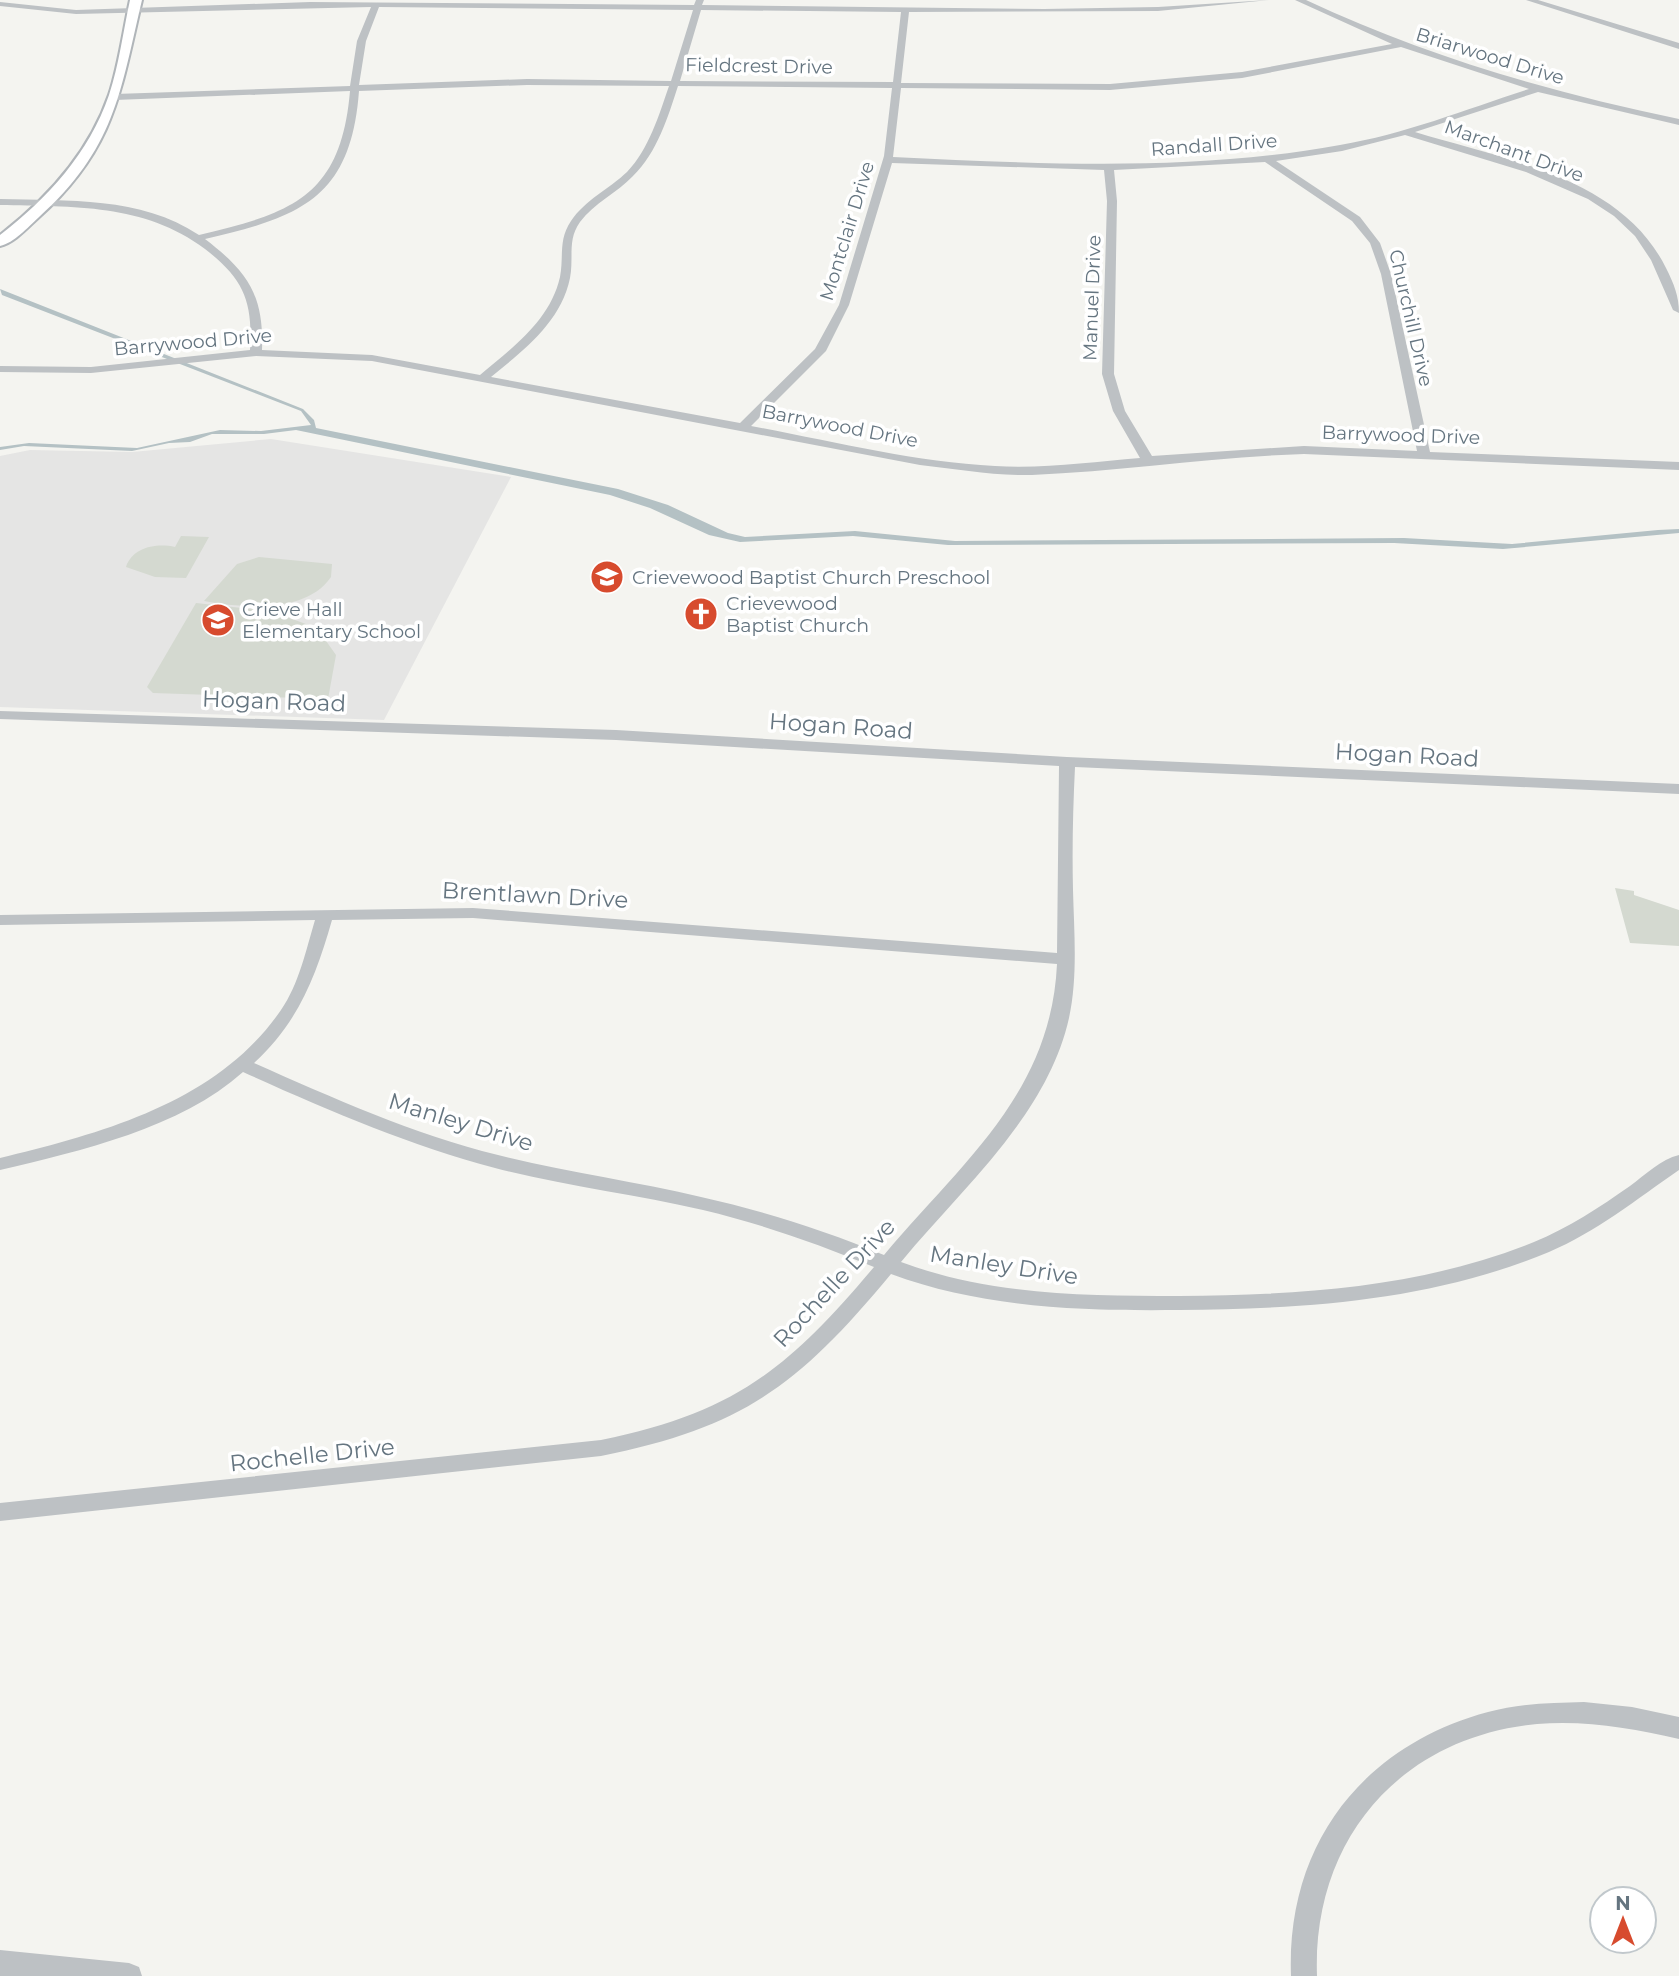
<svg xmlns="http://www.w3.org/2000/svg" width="1679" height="1976" font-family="Montserrat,sans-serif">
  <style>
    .built { fill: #e5e5e4 }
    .green { fill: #d4d9d0 }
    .water { fill: #b4c1c4 }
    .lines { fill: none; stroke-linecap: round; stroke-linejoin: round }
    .secondary-casing { stroke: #b0b5b9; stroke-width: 4 }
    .street { fill: #bdc1c4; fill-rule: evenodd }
    .secondary { fill: #fff; fill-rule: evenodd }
    .labels { text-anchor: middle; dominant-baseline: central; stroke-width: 7; stroke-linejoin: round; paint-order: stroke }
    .far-street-label { font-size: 19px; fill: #657580; stroke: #fff }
    .far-poi-label { font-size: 19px; fill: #657580; stroke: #fff; text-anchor: start }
    .street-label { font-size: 23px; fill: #657580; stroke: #fff }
  </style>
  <rect width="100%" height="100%" fill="#f4f4f0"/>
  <path class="built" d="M271,439L511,477L384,720L0,707V456L30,450L132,452Z"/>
  <path class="green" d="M181,536L209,537L186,578L155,577L126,567C133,547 156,543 175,547Z
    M259,557L332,564L331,577C306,614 242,608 204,601L237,564Z
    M196,603L270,611L317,628L336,655L328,699L153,693L147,687Z
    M1615,888L1634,891V895L1679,910V946L1630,943Z"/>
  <path class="water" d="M0,289L303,409L314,420L316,428L618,489L668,505L728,533L745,537L855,531L955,541L1404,538L1512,544L1658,530L1679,529V533L1503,549L1394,543L948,545L853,536L740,542L709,535L650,508L610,495L296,430L264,434H212L190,442L169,443L132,451L24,446L0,450V447L29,443L137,448L220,430L261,431L311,425L301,411L2,295Z"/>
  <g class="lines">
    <defs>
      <path id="secondary" d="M130,0H142C120,93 115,149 38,218C28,227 14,243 0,246V235C48,198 89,153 109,95C119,65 123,32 130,0Z"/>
    </defs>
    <use href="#secondary" class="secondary-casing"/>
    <path class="street" d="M696,0H704L702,5L1044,9L1158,7L1269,0L1158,11L909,12L901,83L1110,84L1242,72L1392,44L1295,0H1306C1425,56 1550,92 1679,119V125L1538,92L1415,132C1503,159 1621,177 1666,268C1674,284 1679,296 1679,313L1673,310L1651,260L1635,236L1614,216L1588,199L1526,172L1405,135L1342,151L1276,161L1360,217L1380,243L1391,274L1430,452L1679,462V470L1304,454C1213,457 1123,471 1032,475C995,476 957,469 920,465L372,361L256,356L91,373L0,372V366L91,367L250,350C253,302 244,279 205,249C144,203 73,207 0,205V199C68,201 140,196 199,235C293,213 341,196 350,91L115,100L111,97L115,94L350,86L357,41L371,7L76,14L0,6V2L76,10L310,2L694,5ZM379,7L693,10L671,81L527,79L359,85L366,41ZM701,10L901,12L893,82L680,81ZM1401,47L1529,89C1467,109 1405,134 1340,145C1192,172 1043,164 893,157L901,88L1110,90L1242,78ZM527,85L669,86C659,115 649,149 627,172C609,189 585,200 571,221C558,240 564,257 560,277C550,321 512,348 480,375L372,355L262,350C264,295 248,272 205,239C301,217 351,198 359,91ZM678,86L892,88L884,156L839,305L815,349L740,423L491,377C524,350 561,322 570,278C574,258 567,240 580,222C594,203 617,193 633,176C657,153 668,117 678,86ZM1265,162L1352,221L1370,243L1381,274L1417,451L1304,446L1152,456L1125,411L1114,374L1117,201L1114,170ZM892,163L1104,170L1107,201L1102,374L1113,411L1140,458C1092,462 1043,469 995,466C914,462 831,441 751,426L826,351L849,305Z
      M1526,0H1538L1679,43V49Z
      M0,711L616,730L1067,757L1679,784V794L1075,767C1073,808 1072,849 1073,890C1074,932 1078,976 1069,1018C1047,1116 962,1188 901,1262C989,1295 1085,1296 1179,1296C1300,1295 1420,1288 1534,1242C1568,1228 1600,1207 1630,1186C1645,1175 1661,1159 1679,1155V1170C1637,1199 1596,1232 1549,1252C1431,1301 1305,1309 1179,1310C1082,1311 983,1308 891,1274C799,1385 744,1427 601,1456L0,1521V1503L601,1440C734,1413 788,1369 874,1267C818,1244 762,1224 703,1210C634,1194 564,1186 495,1168C408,1145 325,1109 243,1072C181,1128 80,1151 0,1170V1158C103,1133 218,1102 281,1010C299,984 306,950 315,920L0,925V915L473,908L1057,953L1059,766L616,740L0,719ZM473,918L1057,964C1051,1094 961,1163 884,1255C824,1230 764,1211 701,1197C634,1181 565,1172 498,1155C413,1134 333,1098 254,1063C298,1023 316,976 332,920Z
      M1584,1702L1632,1707L1679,1717V1739C1632,1728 1585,1720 1537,1724C1400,1737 1312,1840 1317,1976H1291C1286,1845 1362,1746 1488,1712C1520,1703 1552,1703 1584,1702Z
      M0,1950L129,1963L139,1967L142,1976H0Z"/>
    <use href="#secondary" class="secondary"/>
  </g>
  <defs>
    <symbol id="school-disc" viewBox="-11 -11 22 22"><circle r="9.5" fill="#d74b2e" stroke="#fff"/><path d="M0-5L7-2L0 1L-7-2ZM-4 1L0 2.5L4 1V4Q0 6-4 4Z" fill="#fff"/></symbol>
    <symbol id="church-disc" viewBox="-11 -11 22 22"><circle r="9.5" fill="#d74b2e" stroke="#fff"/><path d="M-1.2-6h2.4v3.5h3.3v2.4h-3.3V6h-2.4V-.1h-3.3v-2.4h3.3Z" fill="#fff"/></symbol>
  </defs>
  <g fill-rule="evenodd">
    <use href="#school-disc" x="588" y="558" width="38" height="38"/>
    <use href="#church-disc" x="682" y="595" width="38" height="38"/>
    <use href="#school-disc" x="199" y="601" width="38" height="38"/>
  </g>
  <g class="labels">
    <g class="far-street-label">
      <text transform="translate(1490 56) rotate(17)">Briarwood Drive</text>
      <text transform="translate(759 66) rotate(1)">Fieldcrest Drive</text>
      <text transform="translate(1214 145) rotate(-4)">Randall Drive</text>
      <text transform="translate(1514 151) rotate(20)">Marchant Drive</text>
      <text transform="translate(847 231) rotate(-73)">Montclair Drive</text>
      <text transform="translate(1092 298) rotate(-88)">Manuel Drive</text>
      <text transform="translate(1411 318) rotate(77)">Churchill Drive</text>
      <text transform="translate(193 342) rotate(-5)">Barrywood Drive</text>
      <text transform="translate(840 426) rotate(11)">Barrywood Drive</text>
      <text transform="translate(1401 435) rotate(2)">Barrywood Drive</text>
    </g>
    <g class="far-poi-label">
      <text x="632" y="577">Crievewood Baptist Church Preschool</text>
      <text x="726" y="603">Crievewood<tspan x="726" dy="22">Baptist Church</tspan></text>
      <text x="242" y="609">Crieve Hall<tspan x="242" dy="22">Elementary School</tspan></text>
    </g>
    <g class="street-label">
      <text transform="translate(274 701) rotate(2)">Hogan Road</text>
      <text transform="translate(841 726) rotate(4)">Hogan Road</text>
      <text transform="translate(1407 755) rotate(3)">Hogan Road</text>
      <text transform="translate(535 895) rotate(3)">Brentlawn Drive</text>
      <text transform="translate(461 1122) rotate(17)">Manley Drive</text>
      <text transform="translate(1004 1265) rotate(9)">Manley Drive</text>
      <text transform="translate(834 1283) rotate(-47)">Rochelle Drive</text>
      <text transform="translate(312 1455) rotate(-6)">Rochelle Drive</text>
    </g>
  </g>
  <g transform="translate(1623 1920)"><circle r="33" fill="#ffffff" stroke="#c1c8cc" stroke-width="2"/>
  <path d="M0-5L12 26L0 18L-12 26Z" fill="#d74b2e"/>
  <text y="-10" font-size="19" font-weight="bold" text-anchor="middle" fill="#657580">N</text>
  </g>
</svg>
